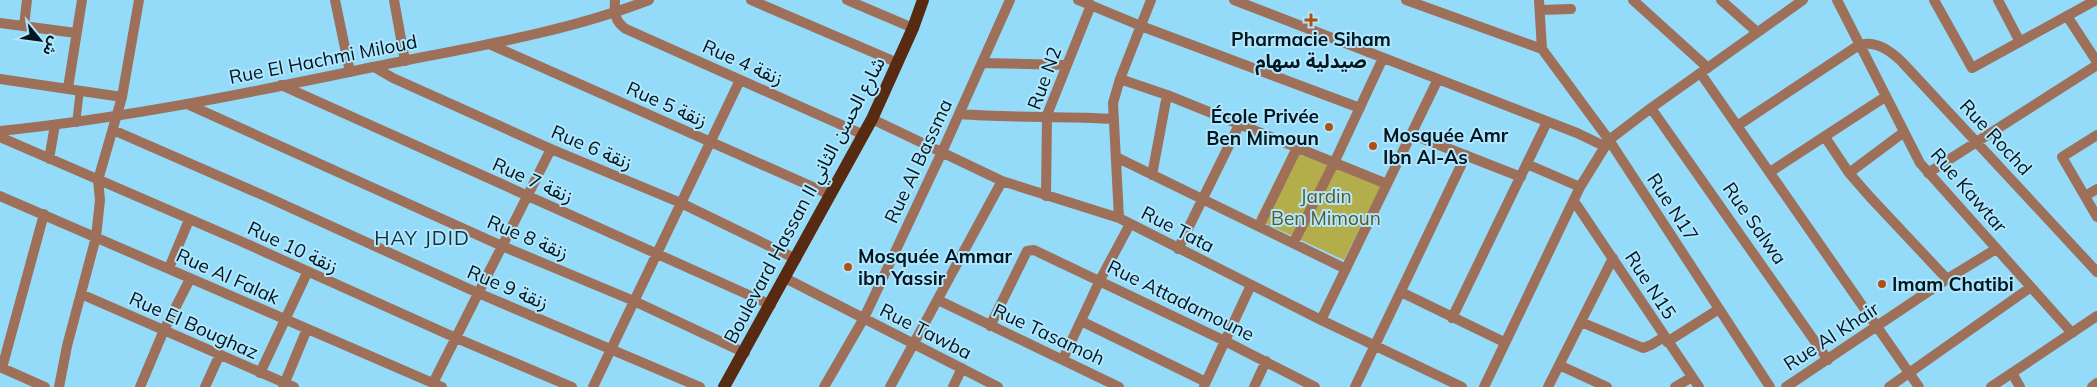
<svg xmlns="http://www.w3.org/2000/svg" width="2097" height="387" font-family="Mulish,'Noto Sans Arabic',sans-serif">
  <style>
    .green { fill: #b3ad4b }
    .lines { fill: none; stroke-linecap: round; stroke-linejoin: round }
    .pedestrian { stroke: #9e6f59; stroke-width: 8 }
    .minor { stroke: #9e6f59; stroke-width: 10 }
    .tertiary { stroke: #9e6f59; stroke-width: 10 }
    .primary { stroke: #592a12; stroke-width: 12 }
    .poi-dot { fill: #b14e14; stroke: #b1e6fc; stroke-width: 2 }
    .labels { text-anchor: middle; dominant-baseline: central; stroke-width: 4; stroke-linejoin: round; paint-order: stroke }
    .poi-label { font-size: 19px; font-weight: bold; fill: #001620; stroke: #b1e6fc; text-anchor: start }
    .street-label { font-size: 19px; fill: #001620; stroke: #b1e6fc }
    .park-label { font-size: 19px; fill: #5b5823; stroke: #b1e6fc }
    .neighbourhood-label { font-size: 20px; letter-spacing: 1px; fill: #11303b; stroke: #b1e6fc }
  </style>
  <rect width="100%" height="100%" fill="#93dbf9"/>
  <path class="green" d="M1290,151L1382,184L1344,260L1256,219Z"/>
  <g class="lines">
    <path class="pedestrian" d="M76,123L80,90"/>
    <path class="minor" d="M335,0L350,72
      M394,0L405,61
      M615,0C614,13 615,22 626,29L864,135
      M751,0L898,63
      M847,0L913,28
      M1078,0L1141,26L1360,108
      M1234,0L1577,133L1604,146
      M1406,0L1542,49
      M1539,0L1542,49
      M1633,0L1708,68
      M1721,0L1757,32
      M1837,0L1920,163L2072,333
      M1934,0L1972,68L2096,0
      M1998,0L2020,42
      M1540,10L1571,9
      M2067,16L2097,62
      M0,23L76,33
      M24,26L27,0
      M489,44L831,195
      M1542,49L1609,140L1770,387
      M983,63L1066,65
      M374,67L393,78L551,149L681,203L796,259
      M1701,74L1919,387
      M0,79L122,97
      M1120,79L1167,95L1387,184
      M281,85L771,305
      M68,88L82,0
      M187,104L502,246L634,301L745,353
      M1651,108L1828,360
      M960,114C1011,118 1063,116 1114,119
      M872,119L1002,181L1119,218L1321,320L1462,387
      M1737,126L1859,45C1875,40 1891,51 1902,62L2097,272
      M113,130L267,197L478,293L700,387
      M1411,134L1521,177
      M2097,135L2062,157L2097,217
      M0,137L238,240L456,338L572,387
      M1825,137L1849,173L1870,197L1947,279
      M1118,158L1346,269
      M49,159L55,125
      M1527,164L1580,187
      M1770,172L1885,97
      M1849,173L1904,132
      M1928,173L2097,65
      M1152,175L1167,95
      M0,196L442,387
      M1046,196L1047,115L1091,5
      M2085,196L2097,189
      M1574,201L1699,387
      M1119,218L1113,103L1120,79L1151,0
      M1259,226L1297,148
      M1294,242L1334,163L1383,58
      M1178,249L1239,125
      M169,268L189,220
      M785,278L998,387
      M1401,292L1504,342
      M81,294L294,387
      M938,300L1119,387
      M1452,318L1547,122
      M1321,320L1438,79
      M1081,321L1206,382
      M1581,322L1643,348L1651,345L1664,337
      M990,326L1027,251L1034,250L1225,341L1315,387
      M1667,342L1719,309
      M1063,359L1100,280L1130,224
      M1559,365L1607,387
      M0,367L45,387
      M2,368L44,214
      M260,373L307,273
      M2012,373L2020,387
      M433,383L551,149
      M1204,386L1251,285
      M59,387L67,346L96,237L100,200L98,180L122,97L139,0
      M140,387L164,330L190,279
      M205,387L220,354
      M283,387L307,329
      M593,387L740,80
      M824,387L864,318L942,152L1010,0
      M890,387L1002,181
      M953,387L962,368
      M1254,387L1266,361
      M1355,387L1466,155
      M1484,387L1580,187L1609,140L1651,108L1803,0
      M1548,387L1613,258
      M1675,387L1692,377
      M1786,387L1947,279L1996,249
      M1889,387L2031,287
      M2092,387L2097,383"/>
    <path class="tertiary" d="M0,131C126,118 249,93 373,67C465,48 561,34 649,0
      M1991,387L2097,316"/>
    <path class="primary" d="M724,387L872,119L913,28L923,0"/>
  </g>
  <g class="poi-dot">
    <path d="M1308.5 12.5h5v5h5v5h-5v5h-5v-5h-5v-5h5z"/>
    <circle cx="1329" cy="127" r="5"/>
    <circle cx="1373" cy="146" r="5"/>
    <circle cx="848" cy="267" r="5"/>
    <circle cx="1882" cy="284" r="5"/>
  </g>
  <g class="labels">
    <g class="poi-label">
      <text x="1311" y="39" text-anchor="middle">Pharmacie Siham<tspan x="1311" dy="22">صيدلية سهام</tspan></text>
      <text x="1319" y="116" text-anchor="end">École Privée<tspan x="1319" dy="22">Ben Mimoun</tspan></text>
      <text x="1383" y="135">Mosquée Amr<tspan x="1383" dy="22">Ibn Al-As</tspan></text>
      <text x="858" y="256">Mosquée Ammar<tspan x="858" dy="22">ibn Yassir</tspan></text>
      <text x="1892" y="284">Imam Chatibi</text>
    </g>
    <g class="street-label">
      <text transform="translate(323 59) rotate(-11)">Rue El Hachmi Miloud</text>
      <text transform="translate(743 62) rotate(24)">Rue 4 زنقة</text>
      <text transform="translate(1044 78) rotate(-70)">Rue N2</text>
      <text transform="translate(667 104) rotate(24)">Rue 5 زنقة</text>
      <text transform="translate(1996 137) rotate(47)">Rue Rochd</text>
      <text transform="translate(592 147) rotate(23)">Rue 6 زنقة</text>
      <text transform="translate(918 161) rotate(-65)">Rue Al Bassma</text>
      <text transform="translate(533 180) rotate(24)">Rue 7 زنقة</text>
      <text transform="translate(1969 190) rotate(49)">Rue Kawtar</text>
      <text transform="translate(804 200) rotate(-62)">Boulevard Hassan II شارع الحسن الثاني</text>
      <text transform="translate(1673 207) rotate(57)">Rue N17</text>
      <text transform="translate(1755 223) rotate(55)">Rue Salwa</text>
      <text transform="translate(1178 229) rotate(27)">Rue Tata</text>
      <text transform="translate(528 237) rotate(23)">Rue 8 زنقة</text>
      <text transform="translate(293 247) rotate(25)">Rue 10 زنقة</text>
      <text transform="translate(228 276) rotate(24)">Rue Al Falak</text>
      <text transform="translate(1651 285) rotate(57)">Rue N15</text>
      <text transform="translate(508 287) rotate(23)">Rue 9 زنقة</text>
      <text transform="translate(1181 300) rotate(26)">Rue Attadamoune</text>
      <text transform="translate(194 325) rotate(24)">Rue El Boughaz</text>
      <text transform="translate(926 331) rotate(27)">Rue Tawba</text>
      <text transform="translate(1049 334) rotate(25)">Rue Tasamoh</text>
      <text transform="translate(1831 336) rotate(-33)">Rue Al Khair</text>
    </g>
    <g class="park-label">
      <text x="1326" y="196">Jardin<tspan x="1326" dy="22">Ben Mimoun</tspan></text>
    </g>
    <g class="neighbourhood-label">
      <text x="422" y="237">HAY JDID</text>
    </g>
  </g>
  <g transform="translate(40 40) rotate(119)" stroke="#b1e6fc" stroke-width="4" paint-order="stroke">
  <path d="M0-4L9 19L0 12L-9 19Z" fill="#001620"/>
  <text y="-8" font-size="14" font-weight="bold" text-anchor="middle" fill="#001620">ش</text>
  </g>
</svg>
